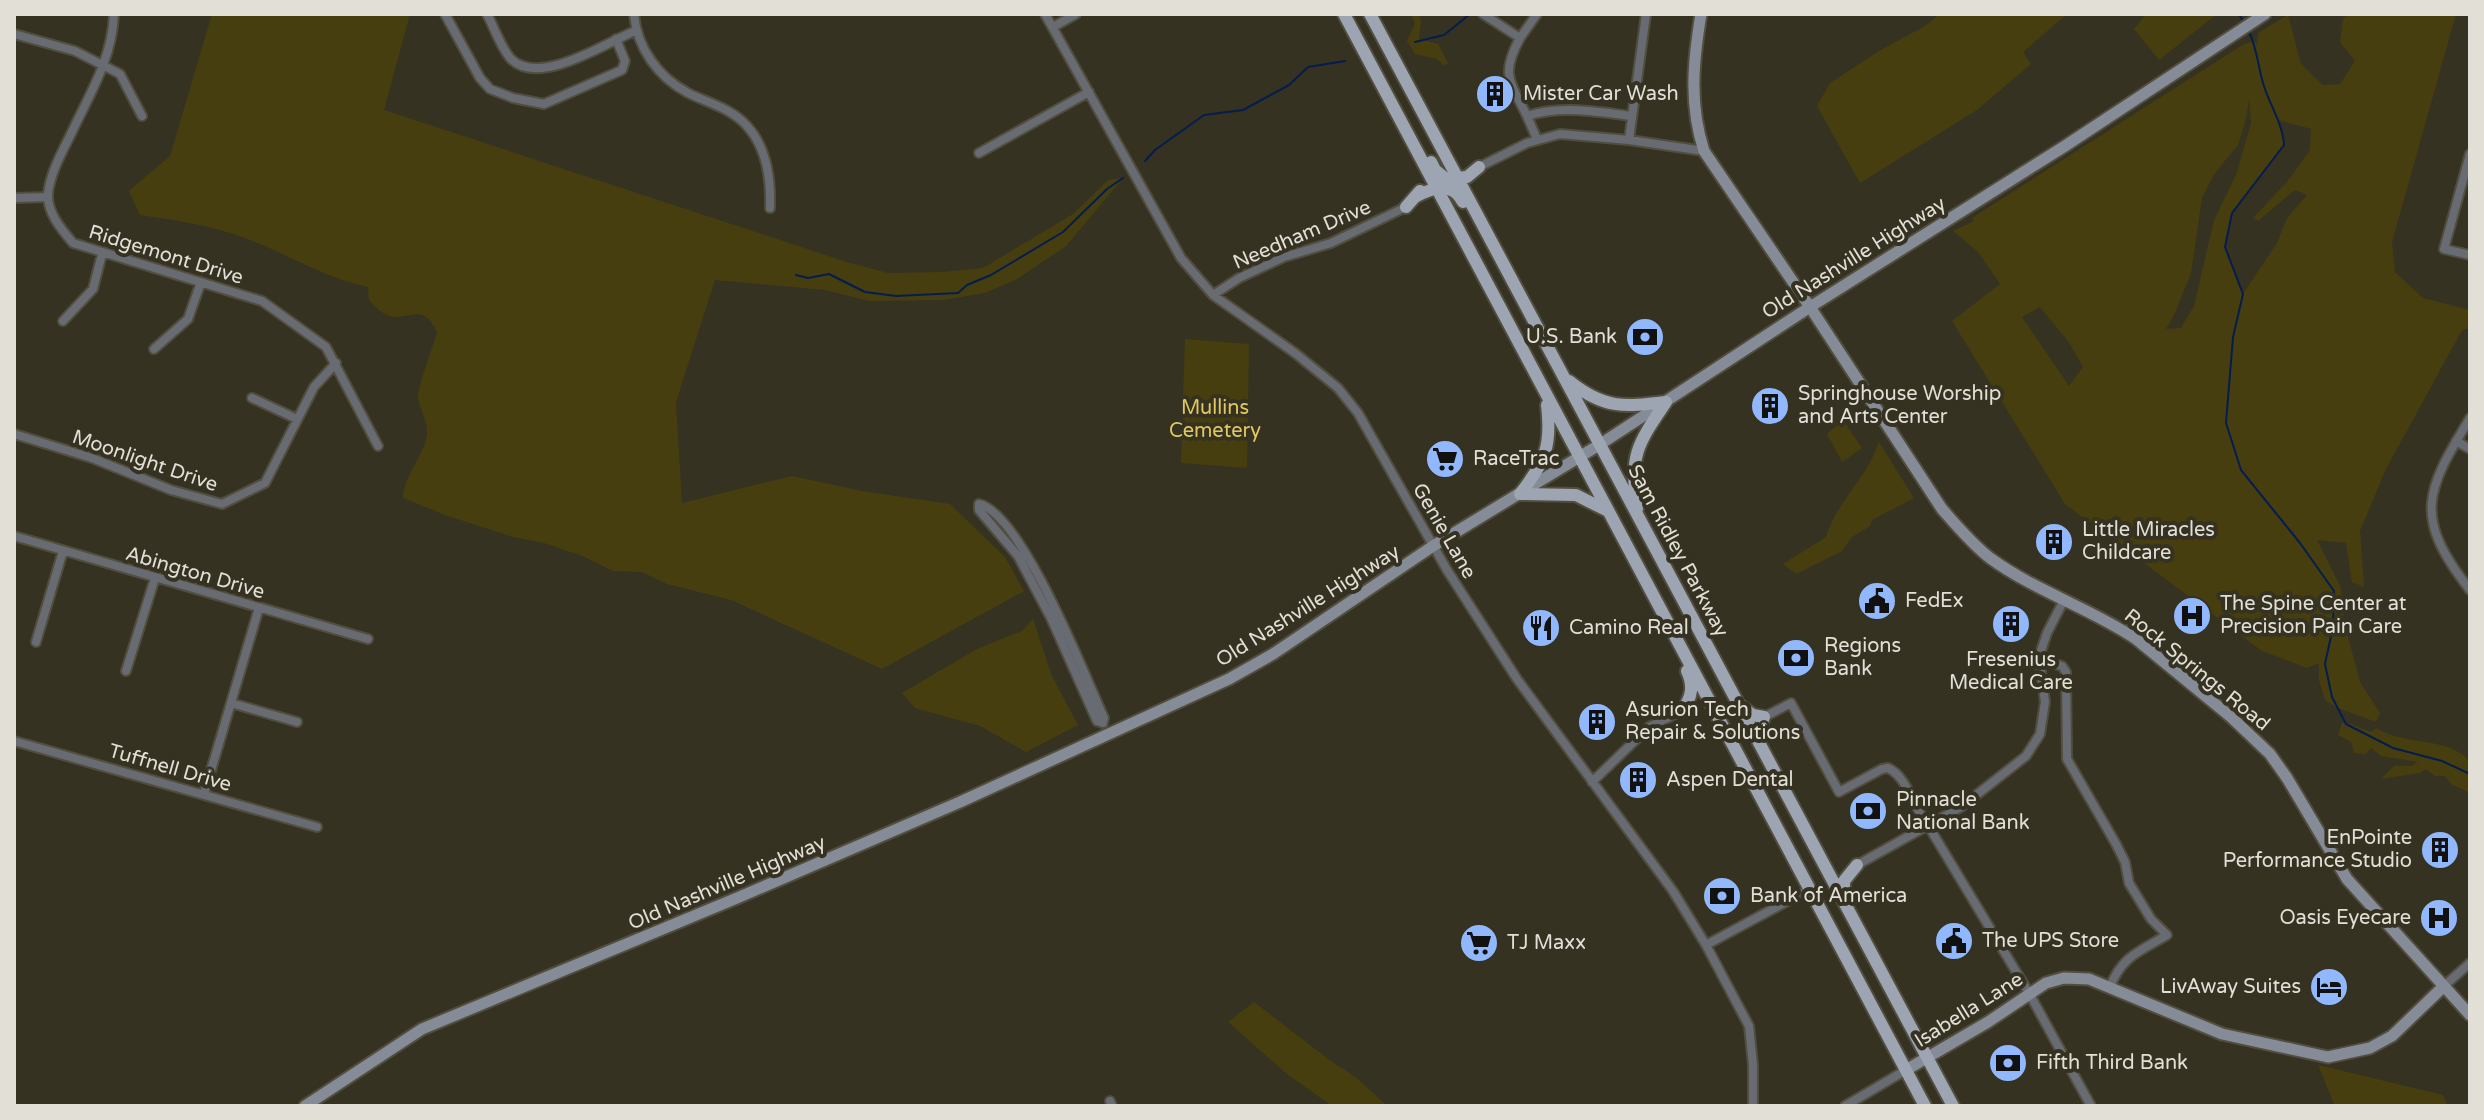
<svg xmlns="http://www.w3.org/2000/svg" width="2484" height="1120" font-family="'Varela Round',sans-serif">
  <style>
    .green { fill: #473e10; fill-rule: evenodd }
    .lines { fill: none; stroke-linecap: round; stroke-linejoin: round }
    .stream { stroke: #041d4f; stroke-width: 2 }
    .street-casing { stroke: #514e3f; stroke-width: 12 }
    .secondary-casing { stroke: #514e3f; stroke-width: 15 }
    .primary-casing { stroke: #514e3f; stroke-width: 16 }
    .street { stroke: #686c72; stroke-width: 8 }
    .secondary { stroke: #868c97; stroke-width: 11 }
    .primary { stroke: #9da5b3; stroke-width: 12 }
    .labels { text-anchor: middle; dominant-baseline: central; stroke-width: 8; stroke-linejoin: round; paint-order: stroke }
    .poi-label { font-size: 20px; fill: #e1dfd6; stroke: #353222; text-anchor: start }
    .street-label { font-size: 20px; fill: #e1dfd6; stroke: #353222 }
    .park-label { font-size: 20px; fill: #e0c85f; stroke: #353222 }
  </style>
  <rect width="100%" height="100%" fill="#353222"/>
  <path class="green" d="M212,14H410L384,110L847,262L888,273L943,272L983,268L1073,214L1108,180L1123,178L1066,246L1017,279L985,293L943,300L869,301L825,290L715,280L676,402L682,503L792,476L862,491L950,504L1005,557L1024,591L882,669L731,600L667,584L642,572L613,571L585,557L544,543L513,537L445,515L403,498C403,476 424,457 427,434C428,421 420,410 418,398C417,388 434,344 437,332C424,306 417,316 395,317C385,317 375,307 369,300L368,287C323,278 285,252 242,237C209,225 175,220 140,215L129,191L170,156Z
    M1411,14H1418L1421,21L1419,39L1438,44L1448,63L1444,66L1437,59L1415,54L1407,41L1415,23Z
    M1940,14H2067L2023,52L2031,64L1977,110L1860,183L1817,106L1830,83L1879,51L1925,26Z
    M2146,14H2217L2159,60L2134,29Z
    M2350,14H2456L2392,242L2395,272L2423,298L2470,310V328L2462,330L2385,471L2360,531L2364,587L2352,582L2346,543L2317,540L2341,588L2344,622L2360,682L2380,713L2376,722L2338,708L2325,700L2319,680V663L2307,668L2262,651L2065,504L1952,321L2000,284L1979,253L1953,231L1974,221L1972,218L2244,44L2254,41L2257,47L2258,33L2288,15L2301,64L2322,85L2340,84L2355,61L2340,42L2343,18ZM2249,99L2251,123L2236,175L2214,220L2194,306L2181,328L2166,329L2175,313L2191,273L2202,198L2215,173L2238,145L2246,119ZM2278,120L2311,129L2310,150L2287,182L2253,218L2258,221L2295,190L2307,195L2287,218L2277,243L2243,294L2225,247L2232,213L2284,145ZM2040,307L2068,341L2083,367L2069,386L2022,317Z
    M1185,339L1249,344L1247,468L1181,463Z
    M1843,420L1862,448L1842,462L1827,434Z
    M1879,442L1914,498L1872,520L1870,526L1852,537L1842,551L1796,574L1783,564L1826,537C1836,502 1868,477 1879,442Z
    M1033,619L1052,676L1078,725L1026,752L980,726L915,708L902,693L977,649L1022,631Z
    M2342,723H2348L2371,732L2377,728C2405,747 2446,735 2470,761V793L2451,784L2445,776H2435L2426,769L2420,773L2381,779L2394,766H2411L2418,762L2381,756L2371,748L2366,754L2354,753L2351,742L2338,735Z
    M1254,1002L1336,1065C1356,1074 1370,1092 1388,1106H1332L1287,1074L1228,1022Z
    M2318,1065L2443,1095L2448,1106H2335Z"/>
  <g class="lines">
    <path class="stream" d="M2239,14L2244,23
      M2249,32C2258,50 2258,70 2265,89C2271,107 2283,125 2284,145L2232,213L2225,247L2243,294L2233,337L2226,423L2241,470L2300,543L2334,591L2333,627L2325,664L2332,697L2346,724L2393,748L2442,761L2470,774
      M1415,42L1444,35L1470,14
      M1145,161L1155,150L1204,115L1243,110L1289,85L1308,67L1345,61
      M796,275L808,278L829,274L865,292L896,296L958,293L967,285L991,275L1063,232L1107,189L1123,178"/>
    <defs>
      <path id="street" d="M114,14C112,60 89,95 70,136C61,154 50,174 48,194C47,213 62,230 73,243L262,301L326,347L378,446
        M445,14L480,78L490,89L513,98L544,104L622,70L625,61L616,39
        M487,14C494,27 501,48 511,59C540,87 605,43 635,31
        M634,14C637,48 658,77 688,93C708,103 731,108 747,126C767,148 771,180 770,208
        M1045,14L1181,258L1213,295L1295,353L1338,388L1358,413L1447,570L1517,679L1673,891L1706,945L1749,1026L1753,1065V1106
        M1483,14L1520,38C1500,75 1510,81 1527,116C1561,105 1596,112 1632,116
        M1053,27L1076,14
        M14,34L75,51L120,74L142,116
        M1520,38L1537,14
        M1527,116L1537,139
        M1629,140L1646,14
        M979,153L1089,92
        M2470,154L2444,249L2470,255
        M1479,167L1527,143L1560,134L1629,140L1704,151
        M14,198L48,197
        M1213,295L1239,278L1284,257L1331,243L1406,207
        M63,321L93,289L102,254
        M154,349L188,319L201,282
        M252,398L297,419
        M2470,418C2426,491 2412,516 2470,590
        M14,434L92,458L171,490L222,504L265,483L314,387L336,363
        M2456,441L2470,449
        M979,504C1022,514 1085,676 1104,718L1103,723
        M979,504V510L1018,556L1051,618L1097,721L1103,723
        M14,536L368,639
        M36,642L63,551
        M2040,660L2062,666L2066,672L2067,759L2116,844L2125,862L2129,883L2151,919L2167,935C2140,951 2122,956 2110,987
        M126,671L155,578
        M231,703L297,722
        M1764,717L1791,703L1839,792L1882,769L1888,768C1908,777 1914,810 1929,827L2029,993L2091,1106
        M14,741L317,827
        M1592,782L1649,727L1682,711
        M204,794L259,608
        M1857,865L1961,807L2026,756L2040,734L2045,702L2039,657L2047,633L2064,600
        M1706,945L1810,889
        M2444,986L2470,963
        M1110,1101L1112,1106
        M1845,1106L1906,1070"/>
      <path id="secondary" d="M1701,14C1693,62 1689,105 1704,151L1810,307L1942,509C1957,526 1972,544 1990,558C2035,591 2090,608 2136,639L2231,717L2270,754L2287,778L2347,879L2470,1015
        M1906,1070L1988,1022L2046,983L2064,978L2089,979L2222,1034L2328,1057L2370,1048L2392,1036L2444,986
        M305,1106L422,1029L737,898L960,802L1229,679L1273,654L1433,546L1599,445L1810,307L2065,146L2265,14"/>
      <path id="primary" d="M1344,14L1925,1106
        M1370,14L1953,1106
        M1431,162L1435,170L1446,179L1467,177L1479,167
        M1415,197C1434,187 1451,181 1463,202
        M1406,207L1420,191
        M1569,381C1604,409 1623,407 1666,402
        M1520,494C1545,462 1552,446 1547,405
        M1520,494L1576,495L1608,511
        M1637,509C1630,455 1636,446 1666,402
        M1742,707L1753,715L1764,717L1759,731L1760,741
        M1682,711C1692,697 1694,686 1687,671
        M1844,897V881L1857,865"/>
    </defs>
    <use href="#street" class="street-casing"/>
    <use href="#secondary" class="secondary-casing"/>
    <use href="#primary" class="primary-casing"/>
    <use href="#street" class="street"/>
    <use href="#secondary" class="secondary"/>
    <use href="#primary" class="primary"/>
  </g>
  <defs>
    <symbol id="building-disc" viewBox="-11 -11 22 22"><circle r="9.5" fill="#91b8fd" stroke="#353222"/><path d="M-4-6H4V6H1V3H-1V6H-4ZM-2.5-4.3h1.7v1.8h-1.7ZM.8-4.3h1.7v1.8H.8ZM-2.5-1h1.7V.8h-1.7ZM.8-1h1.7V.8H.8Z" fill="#111"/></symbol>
    <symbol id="bank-disc" viewBox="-11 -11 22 22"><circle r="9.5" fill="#91b8fd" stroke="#353222"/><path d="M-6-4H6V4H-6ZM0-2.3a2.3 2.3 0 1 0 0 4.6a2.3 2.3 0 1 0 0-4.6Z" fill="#111"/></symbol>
    <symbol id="supermarket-disc" viewBox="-11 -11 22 22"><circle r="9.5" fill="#91b8fd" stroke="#353222"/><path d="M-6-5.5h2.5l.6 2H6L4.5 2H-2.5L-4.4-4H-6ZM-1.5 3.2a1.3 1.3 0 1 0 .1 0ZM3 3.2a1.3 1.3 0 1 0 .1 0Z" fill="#111"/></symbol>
    <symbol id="civic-disc" viewBox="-11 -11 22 22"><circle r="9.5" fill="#91b8fd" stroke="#353222"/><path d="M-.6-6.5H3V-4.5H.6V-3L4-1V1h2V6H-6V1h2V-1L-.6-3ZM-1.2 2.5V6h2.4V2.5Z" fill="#111"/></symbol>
    <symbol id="hospital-disc" viewBox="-11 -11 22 22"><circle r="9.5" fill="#91b8fd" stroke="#353222"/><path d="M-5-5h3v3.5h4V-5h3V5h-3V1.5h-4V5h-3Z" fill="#111"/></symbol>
    <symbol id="restaurant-disc" viewBox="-11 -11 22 22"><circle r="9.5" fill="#91b8fd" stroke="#353222"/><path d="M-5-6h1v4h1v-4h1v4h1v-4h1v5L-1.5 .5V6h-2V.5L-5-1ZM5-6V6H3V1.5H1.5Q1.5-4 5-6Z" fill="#111"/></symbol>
    <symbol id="hotel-disc" viewBox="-11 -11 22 22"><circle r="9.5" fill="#91b8fd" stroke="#353222"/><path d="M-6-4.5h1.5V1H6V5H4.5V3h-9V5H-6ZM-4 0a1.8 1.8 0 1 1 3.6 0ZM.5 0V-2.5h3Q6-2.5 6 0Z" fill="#111"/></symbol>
  </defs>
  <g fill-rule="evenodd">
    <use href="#building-disc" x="1473" y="72" width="44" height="44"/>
    <use href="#bank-disc" x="1623" y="315" width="44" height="44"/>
    <use href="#building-disc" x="1748" y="384" width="44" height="44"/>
    <use href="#supermarket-disc" x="1423" y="437" width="44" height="44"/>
    <use href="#building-disc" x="2032" y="520" width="44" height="44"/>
    <use href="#civic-disc" x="1855" y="579" width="44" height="44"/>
    <use href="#hospital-disc" x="2170" y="594" width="44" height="44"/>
    <use href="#building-disc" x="1989" y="602" width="44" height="44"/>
    <use href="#restaurant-disc" x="1519" y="606" width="44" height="44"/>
    <use href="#bank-disc" x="1774" y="636" width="44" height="44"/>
    <use href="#building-disc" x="1575" y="700" width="44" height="44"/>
    <use href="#building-disc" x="1616" y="758" width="44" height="44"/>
    <use href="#bank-disc" x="1846" y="789" width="44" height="44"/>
    <use href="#building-disc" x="2418" y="828" width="44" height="44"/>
    <use href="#bank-disc" x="1700" y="874" width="44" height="44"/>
    <use href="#hospital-disc" x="2417" y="896" width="44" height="44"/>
    <use href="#civic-disc" x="1932" y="919" width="44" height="44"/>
    <use href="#supermarket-disc" x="1457" y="921" width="44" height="44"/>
    <use href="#hotel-disc" x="2307" y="965" width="44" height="44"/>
    <use href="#bank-disc" x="1986" y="1041" width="44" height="44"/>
  </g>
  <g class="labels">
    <g class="poi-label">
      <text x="1523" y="94">Mister Car Wash</text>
      <text x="1617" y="337" text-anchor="end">U.S. Bank</text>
      <text x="1798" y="394">Springhouse Worship<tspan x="1798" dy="23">and Arts Center</tspan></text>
      <text x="1473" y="459">RaceTrac</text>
      <text x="2082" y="530">Little Miracles<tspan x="2082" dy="23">Childcare</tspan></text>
      <text x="1905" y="601">FedEx</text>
      <text x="2220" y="604">The Spine Center at<tspan x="2220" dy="23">Precision Pain Care</tspan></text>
      <text x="1569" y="628">Camino Real</text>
      <text x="1824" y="646">Regions<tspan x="1824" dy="23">Bank</tspan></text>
      <text x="2011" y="660" text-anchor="middle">Fresenius<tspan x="2011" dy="23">Medical Care</tspan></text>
      <text x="1625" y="710">Asurion Tech<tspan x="1625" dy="23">Repair &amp; Solutions</tspan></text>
      <text x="1666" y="780">Aspen Dental</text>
      <text x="1896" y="800">Pinnacle<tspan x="1896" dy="23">National Bank</tspan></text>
      <text x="2412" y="838" text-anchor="end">EnPointe<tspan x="2412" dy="23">Performance Studio</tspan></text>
      <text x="1750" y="896">Bank of America</text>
      <text x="2411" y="918" text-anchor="end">Oasis Eyecare</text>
      <text x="1982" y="941">The UPS Store</text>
      <text x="1507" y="943">TJ Maxx</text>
      <text x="2301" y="987" text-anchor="end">LivAway Suites</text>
      <text x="2036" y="1063">Fifth Third Bank</text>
    </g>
    <g class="street-label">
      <text transform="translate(1302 235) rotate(-23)">Needham Drive</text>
      <text transform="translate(166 255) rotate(17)">Ridgemont Drive</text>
      <text transform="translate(1854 258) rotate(-32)">Old Nashville Highway</text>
      <text transform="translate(145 461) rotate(19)">Moonlight Drive</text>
      <text transform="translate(1444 531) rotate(60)">Genie Lane</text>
      <text transform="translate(1678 551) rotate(62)">Sam Ridley Parkway</text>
      <text transform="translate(195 573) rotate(16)">Abington Drive</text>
      <text transform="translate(1308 606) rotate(-32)">Old Nashville Highway</text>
      <text transform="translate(2197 670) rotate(39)">Rock Springs Road</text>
      <text transform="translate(170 768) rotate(16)">Tuffnell Drive</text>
      <text transform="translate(727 883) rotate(-23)">Old Nashville Highway</text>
      <text transform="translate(1969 1010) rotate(-32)">Isabella Lane</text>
    </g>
    <g class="park-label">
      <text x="1215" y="408">Mullins<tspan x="1215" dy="23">Cemetery</tspan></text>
    </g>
  </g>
  <rect width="2484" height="1120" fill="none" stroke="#e1dfd6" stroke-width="32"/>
</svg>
